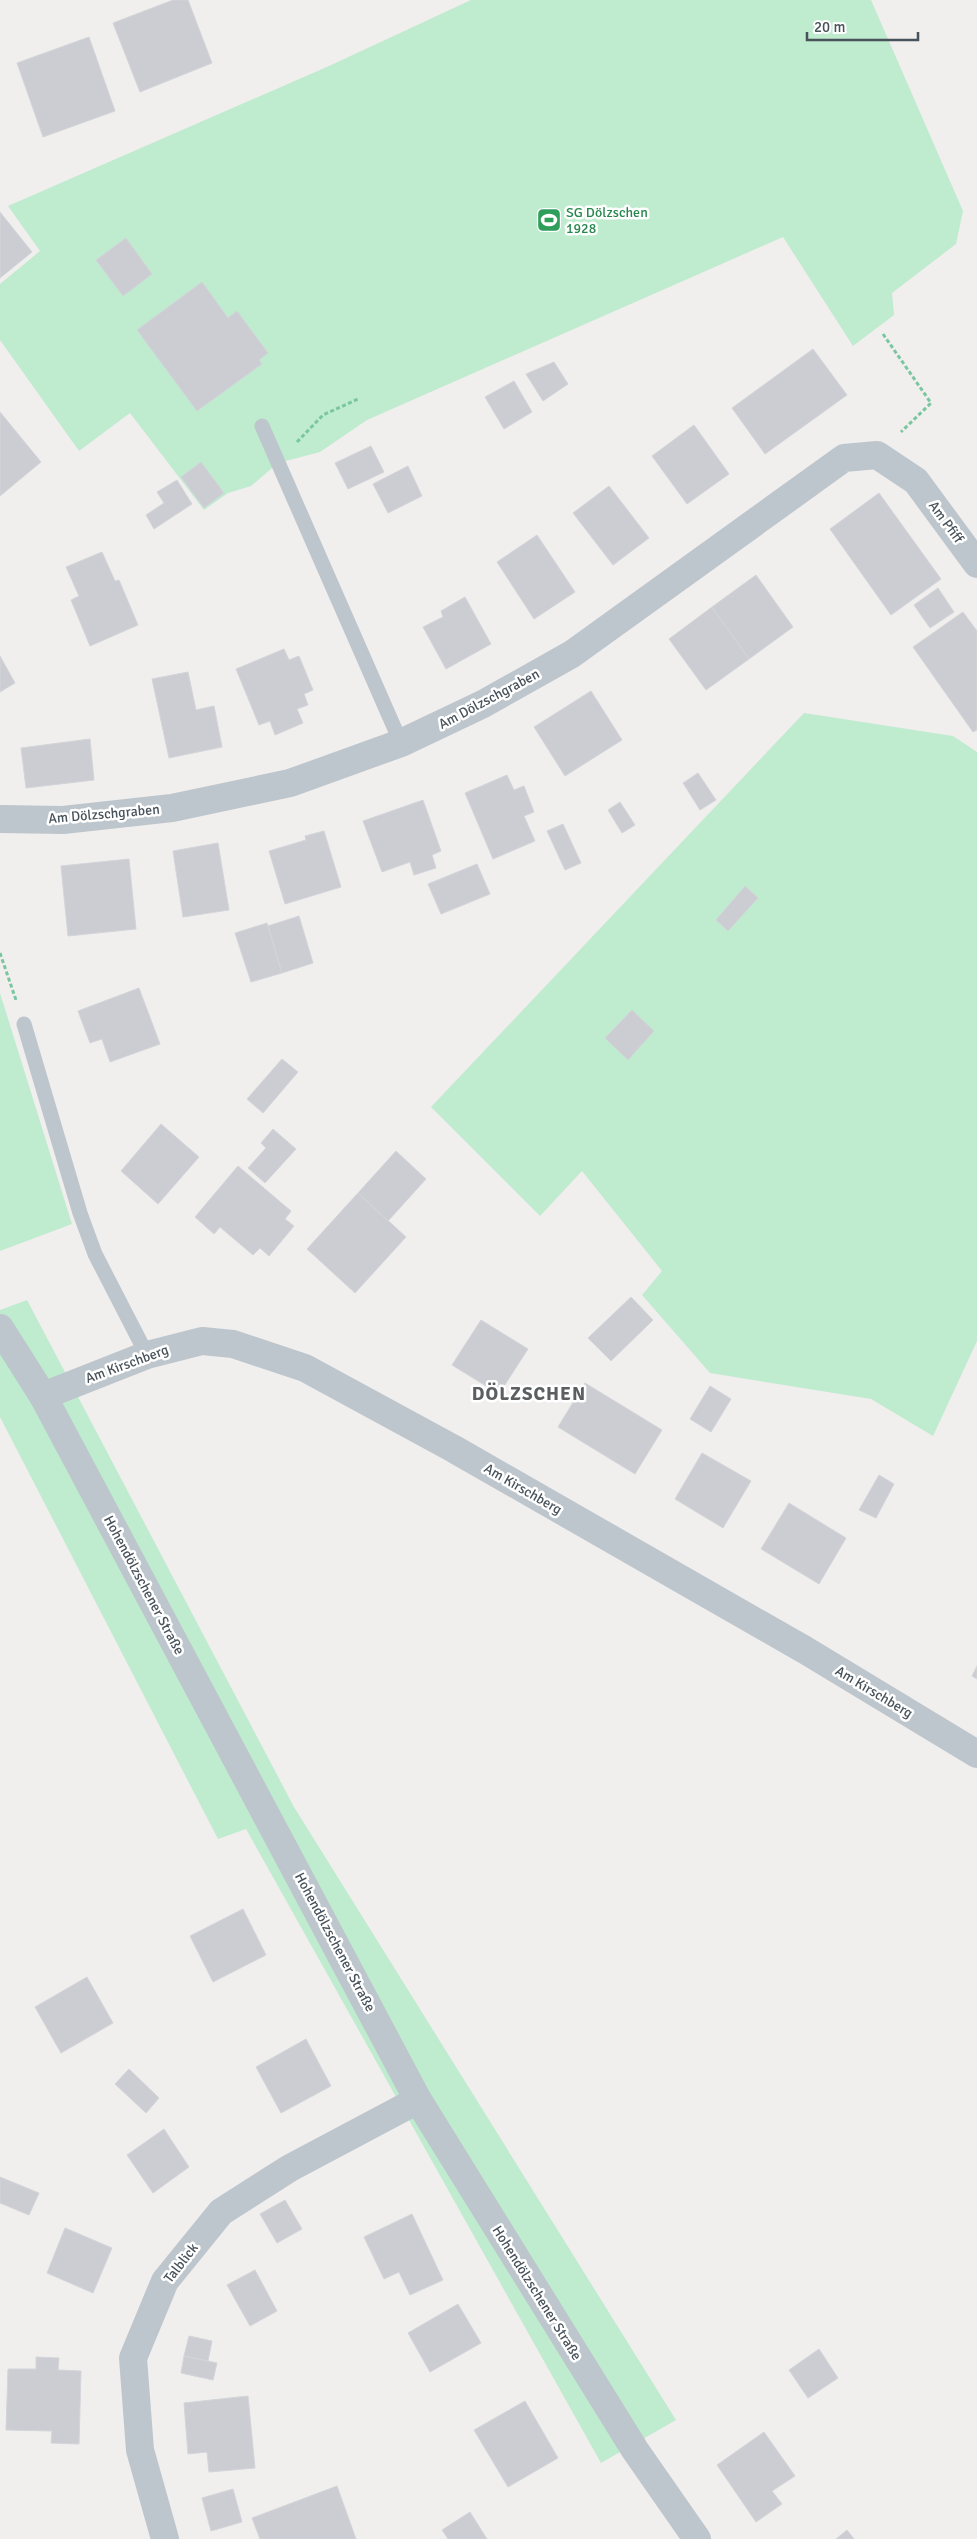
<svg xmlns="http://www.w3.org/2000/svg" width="977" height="2539" font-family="Signika,sans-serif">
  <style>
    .green { fill: #bfebcf }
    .building { fill: #cccdd2; stroke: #d2d5d9 }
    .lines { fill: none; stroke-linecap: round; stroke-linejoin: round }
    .path { stroke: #7ac79f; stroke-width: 3; stroke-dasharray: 4 2.5; stroke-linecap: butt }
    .service { stroke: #bdc6cc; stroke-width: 15 }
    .minor { stroke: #bdc6cc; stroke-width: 28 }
    .tertiary { stroke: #bdc6cc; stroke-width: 28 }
    .labels { text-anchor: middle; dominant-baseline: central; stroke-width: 5; stroke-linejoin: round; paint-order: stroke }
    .leisure-label { font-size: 14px; fill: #27864d; stroke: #fff; text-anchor: start }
    .street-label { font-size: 14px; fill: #48525a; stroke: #fff }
    .district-label { font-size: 19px; font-weight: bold; letter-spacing: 1px; fill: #5b5f62; stroke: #fff }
  </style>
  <rect width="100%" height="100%" fill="#f1eeee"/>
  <path class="green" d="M471,0H871L963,211L956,244L892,293L894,315L853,346L783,237L367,420L320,452L278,463L251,486L228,493L204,510L130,413L79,451L0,340V284L40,251L8,206L329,66Z
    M804,713L953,736L977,752V1341L933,1436L871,1399L710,1373L642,1295L662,1271L582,1171L540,1216L431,1107Z
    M0,993L72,1224L0,1251Z
    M27,1300L294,1807L676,2420L601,2463L246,1829L218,1839L0,1417V1310Z"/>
  <path class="building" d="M173,0H188L212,63L140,92L113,23Z
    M89,37L115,111L43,137L17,63Z
    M0,212L32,252L0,278Z
    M126,238L152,274L123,296L96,260Z
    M202,282L228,318L237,311L268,353L259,360L262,364L197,411L137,330Z
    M813,349L847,395L765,454L732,408Z
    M554,362L568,384L543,401L526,374Z
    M514,381L532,412L504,429L485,397Z
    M0,412L41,462L0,496Z
    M694,425L729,474L687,504L652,456Z
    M371,446L384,472L348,489L335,463Z
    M201,462L224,493L204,508L181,477Z
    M408,466L422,496L388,513L373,484Z
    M177,480L192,504L154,529L146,515L164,503L157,492Z
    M609,486L649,538L613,565L573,513Z
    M879,493L941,579L891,615L830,529Z
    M537,535L575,592L534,619L497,562Z
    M102,552L115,581L119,580L138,625L90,646L71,600L79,596L66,567Z
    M756,575L793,627L749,659L712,607Z
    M938,588L954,612L930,628L914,605Z
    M465,597L491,644L446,669L423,627L443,617L441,611Z
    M712,607L749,659L706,690L669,639Z
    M963,612L977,631V730L973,732L913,647Z
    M284,649L289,660L299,656L313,690L304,694L308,705L297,709L303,723L275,735L270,721L259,725L236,669Z
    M0,656L15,683L0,692Z
    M188,672L196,710L214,706L222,747L169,758L152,679Z
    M591,691L622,740L565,776L534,727Z
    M90,739L94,780L26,788L21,748Z
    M698,773L716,800L700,810L683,783Z
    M507,775L514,790L524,786L534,812L524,816L535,841L493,859L465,793Z
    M423,800L441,851L432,855L436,868L414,875L410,862L382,872L363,821Z
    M620,802L635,825L622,833L608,810Z
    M563,824L581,863L565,870L547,831Z
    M324,831L341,887L285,904L269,851L306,840L305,836Z
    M218,843L229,910L183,917L173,851Z
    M129,859L136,929L68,936L61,866Z
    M477,864L490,894L441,914L428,884Z
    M745,886L758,898L728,931L716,920Z
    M299,916L313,963L282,973L268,926Z
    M267,923L282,973L251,982L235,933Z
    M139,988L160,1044L110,1062L102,1039L90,1043L78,1011Z
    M632,1010L654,1031L628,1060L605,1038Z
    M282,1059L298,1072L263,1113L247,1099Z
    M161,1124L199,1157L158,1204L121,1171Z
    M273,1129L296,1149L265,1183L248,1168L266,1148L261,1143Z
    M396,1151L426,1179L388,1221L358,1193Z
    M238,1166L291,1211L285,1219L294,1226L269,1256L260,1248L253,1255L220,1227L214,1234L195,1217Z
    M358,1193L406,1237L355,1293L307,1249Z
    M631,1297L653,1320L611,1361L588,1338Z
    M481,1320L528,1349L499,1394L452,1365Z
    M585,1383L662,1430L635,1474L558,1427Z
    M710,1386L731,1399L711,1432L690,1419Z
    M702,1453L751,1481L723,1528L675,1499Z
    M879,1475L894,1484L876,1518L859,1510Z
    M789,1503L846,1538L819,1584L761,1549Z
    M977,1666V1679L972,1676Z
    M243,1909L266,1955L213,1982L190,1936Z
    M87,1977L113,2023L61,2053L35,2007Z
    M306,2039L331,2086L281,2113L256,2067Z
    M129,2069L159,2098L146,2113L115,2084Z
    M164,2129L189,2167L153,2193L127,2155Z
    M0,2177L39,2193L29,2215L0,2203Z
    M285,2200L302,2229L277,2243L260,2214Z
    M412,2214L443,2280L410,2295L399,2272L384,2279L364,2237Z
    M65,2228L112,2248L93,2293L47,2273Z
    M255,2270L277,2311L250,2326L227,2285Z
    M458,2304L481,2343L430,2372L408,2333Z
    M189,2336L212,2341L208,2361L184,2356Z
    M819,2349L838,2378L808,2398L789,2370Z
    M184,2356L217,2363L213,2380L181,2373Z
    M36,2357L59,2358L58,2370L81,2371L79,2444L51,2443L52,2431L6,2430L8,2369H36Z
    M248,2396L255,2468L209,2472L207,2452L188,2454L184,2403Z
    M525,2401L558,2458L508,2487L474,2430Z
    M764,2432L795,2476L772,2491L782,2504L756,2522L717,2465Z
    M337,2486L356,2539H260L252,2518Z
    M233,2489L242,2522L211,2531L202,2498Z
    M470,2512L487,2539H448L442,2530Z
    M847,2530L854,2539H836Z"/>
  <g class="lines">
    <path class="path" d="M883,334L931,403L901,432
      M297,442L323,415L358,399
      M0,953L16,1000"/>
    <path class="service" d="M262,426L401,743
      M24,1024L80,1213L95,1254L147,1355"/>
    <path class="minor" d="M0,819L63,820L172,808L290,783L401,743L483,704L572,654L844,458L877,455L916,481L977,564
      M43,1396L147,1355L202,1341L233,1344L305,1368L454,1449L805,1650L977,1754
      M165,2539L140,2450L133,2358L165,2281L221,2212L290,2168L418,2100"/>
    <path class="tertiary" d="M0,1328L43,1396L418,2100L635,2450L697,2539"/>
  </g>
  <defs>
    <symbol id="stadium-square" viewBox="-11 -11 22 22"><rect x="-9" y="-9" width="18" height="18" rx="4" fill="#2e9e5b" stroke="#fff"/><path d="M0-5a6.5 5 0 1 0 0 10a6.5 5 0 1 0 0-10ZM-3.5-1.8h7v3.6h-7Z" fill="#fff"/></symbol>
  </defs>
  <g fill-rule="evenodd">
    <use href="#stadium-square" x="535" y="206" width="28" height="28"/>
  </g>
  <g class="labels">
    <g class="leisure-label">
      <text x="566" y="212">SG Dölzschen<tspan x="566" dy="16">1928</tspan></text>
    </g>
    <g class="street-label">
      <text transform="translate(946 522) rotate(54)">Am Pfiff</text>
      <text transform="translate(489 699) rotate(-28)">Am Dölzschgraben</text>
      <text transform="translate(104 814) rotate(-5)">Am Dölzschgraben</text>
      <text transform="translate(127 1364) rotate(-20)">Am Kirschberg</text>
      <text transform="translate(523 1489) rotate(30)">Am Kirschberg</text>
      <text transform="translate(144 1585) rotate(62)">Hohendölzschener Straße</text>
      <text transform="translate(874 1692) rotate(31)">Am Kirschberg</text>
      <text transform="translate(335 1942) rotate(62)">Hohendölzschener Straße</text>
      <text transform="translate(181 2263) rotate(-52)">Talblick</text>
      <text transform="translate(537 2293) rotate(58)">Hohendölzschener Straße</text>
    </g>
    <g class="district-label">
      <text x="529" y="1394">DÖLZSCHEN</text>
    </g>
  </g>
  <path d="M807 32v8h111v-8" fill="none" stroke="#48525a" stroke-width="2.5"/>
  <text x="814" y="32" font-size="15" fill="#48525a" stroke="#ffffff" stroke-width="4" paint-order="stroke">20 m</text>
</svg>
